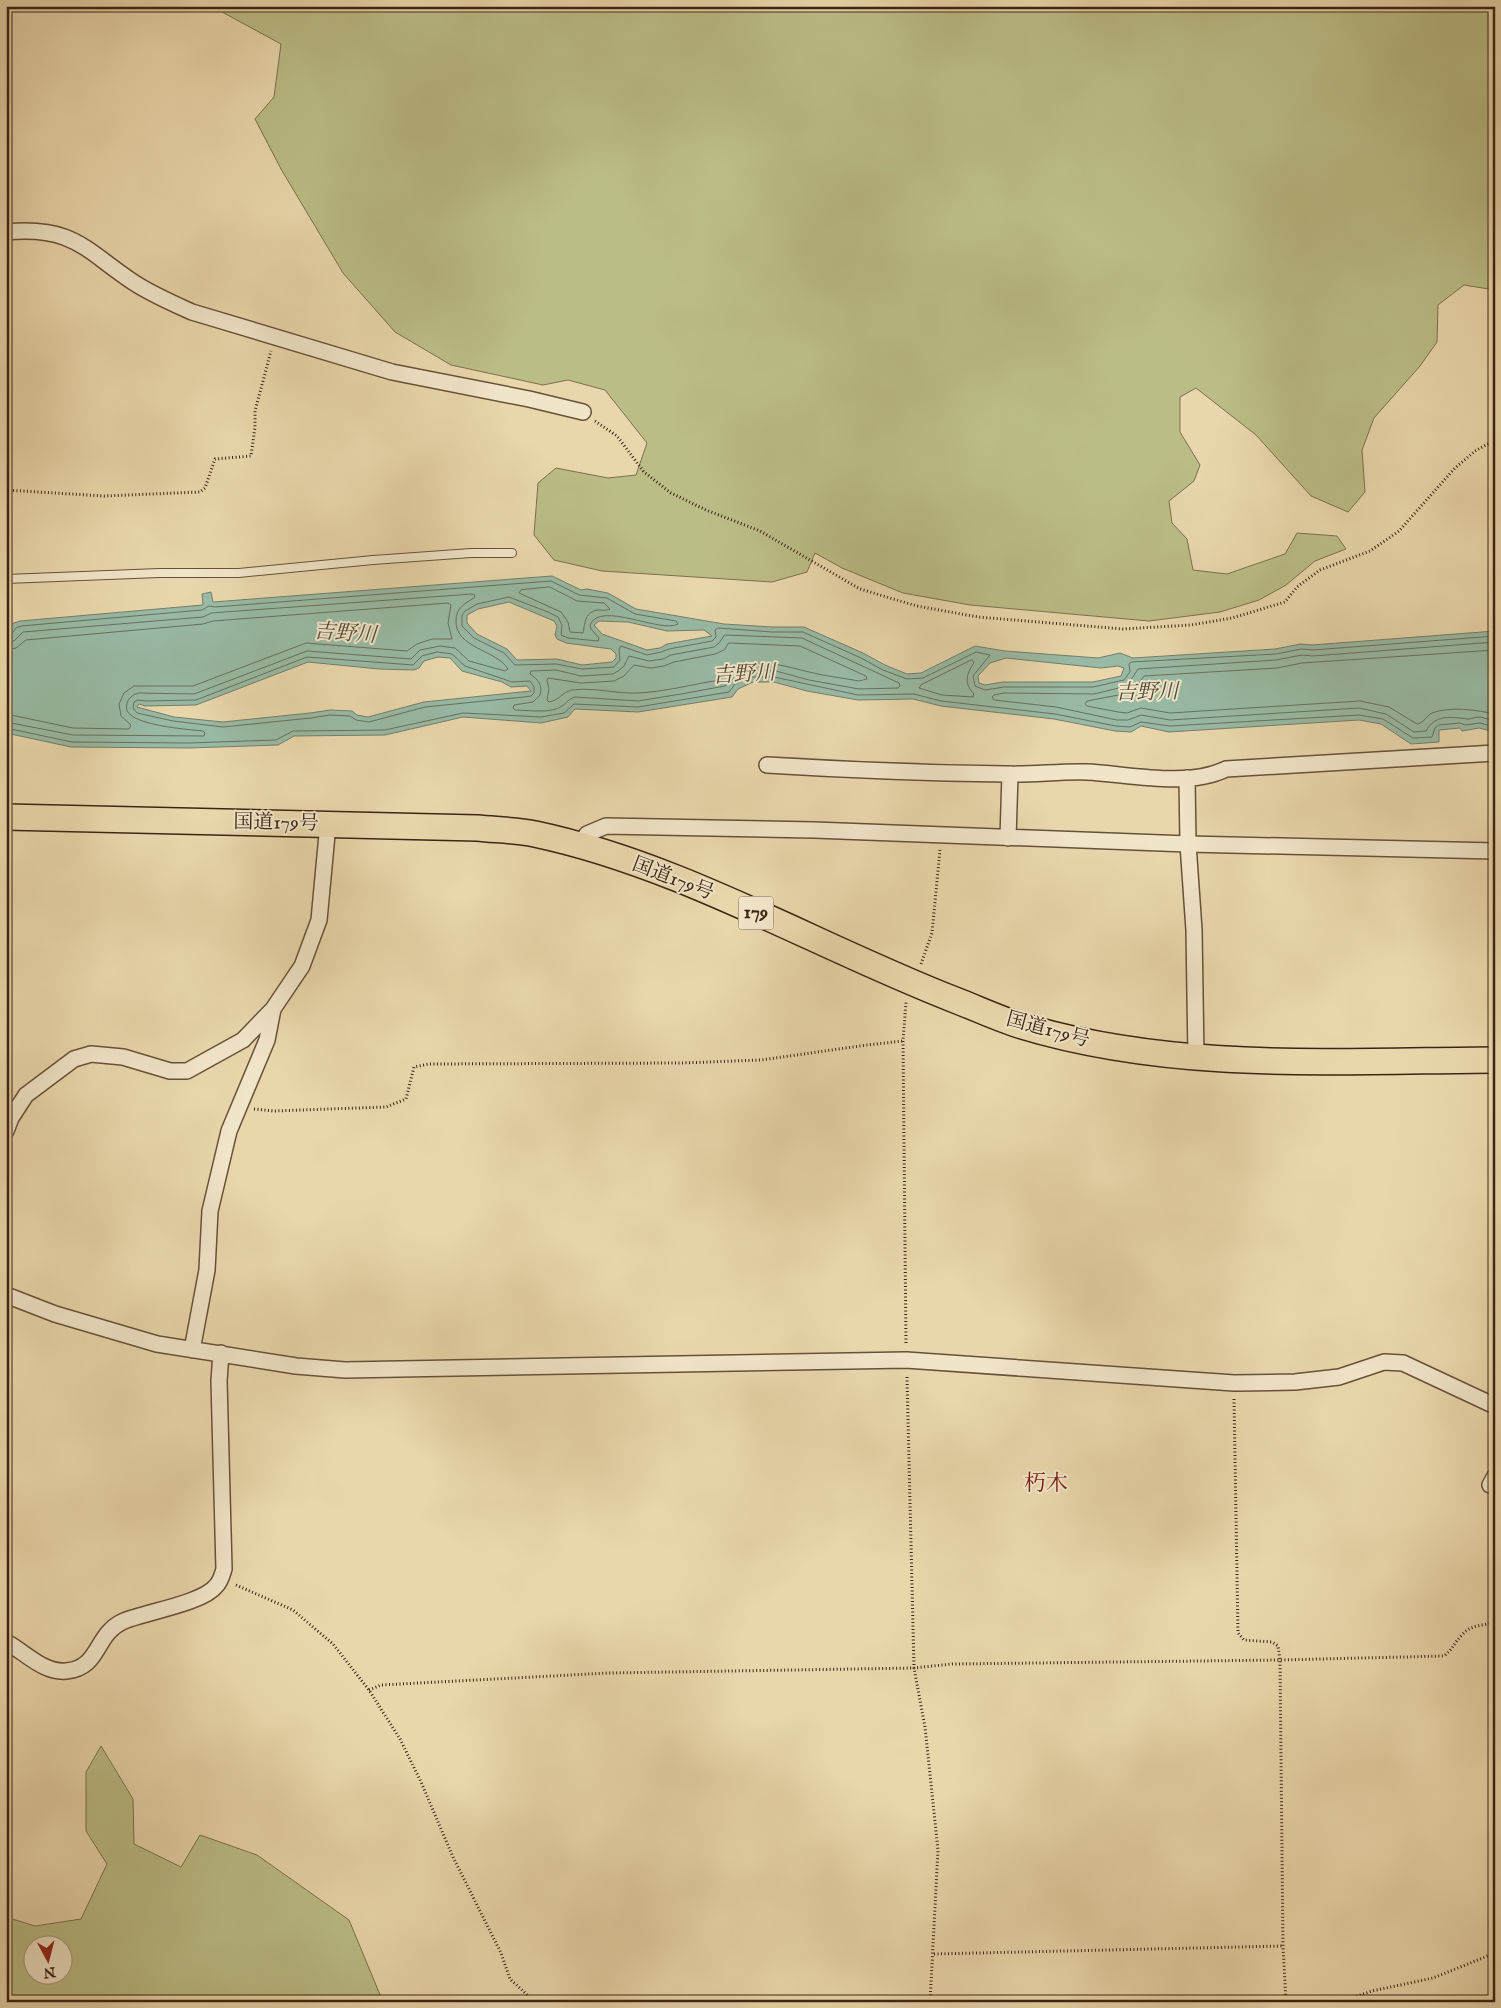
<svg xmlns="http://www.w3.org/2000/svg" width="1501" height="2008" font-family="'IM FELL English','Noto Serif JP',serif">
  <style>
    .green { fill: #bbbd86; stroke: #7c704e; fill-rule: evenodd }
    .water { fill: #98baa5; stroke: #737e6b; fill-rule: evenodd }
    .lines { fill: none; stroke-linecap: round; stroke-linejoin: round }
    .shore { stroke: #6a6f5d; stroke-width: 1 }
    .service-casing { stroke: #67513a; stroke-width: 10 }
    .minor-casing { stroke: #67513a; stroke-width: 18 }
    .trunk-casing { stroke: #3c2415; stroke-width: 28 }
    .path { stroke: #3c2415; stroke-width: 3; stroke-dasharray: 1 2.5; stroke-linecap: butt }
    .service { stroke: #f1e5c8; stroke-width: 8 }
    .minor { stroke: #f1e5c8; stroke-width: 15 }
    .trunk { stroke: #e9d7ab; stroke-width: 25 }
    .labels { text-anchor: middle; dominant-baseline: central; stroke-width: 4; stroke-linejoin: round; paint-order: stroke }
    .shield { fill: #f1e5c8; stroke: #725e4b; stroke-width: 1 }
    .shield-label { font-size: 19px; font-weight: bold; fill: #3c2415 }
    .street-label { font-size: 20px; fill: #3c2415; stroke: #f1e5c8 }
    .water-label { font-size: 21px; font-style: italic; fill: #534a39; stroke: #f1e5c8 }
    .quarter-label { font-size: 22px; fill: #7a1f14; stroke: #f1e5c8 }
  </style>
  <rect width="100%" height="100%" fill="#e9d7ab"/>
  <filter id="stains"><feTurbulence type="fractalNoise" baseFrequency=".004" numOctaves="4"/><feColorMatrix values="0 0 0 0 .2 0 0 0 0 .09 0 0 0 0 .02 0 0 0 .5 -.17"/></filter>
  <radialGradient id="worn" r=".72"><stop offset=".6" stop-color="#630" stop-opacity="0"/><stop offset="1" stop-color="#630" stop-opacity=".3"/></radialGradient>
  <path class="green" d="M211,6H1495V290L1464,285L1438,305L1437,342L1420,366L1374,418L1362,450L1365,492L1348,512L1311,496L1256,435L1196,388L1180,397V432L1200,465L1194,481L1169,501L1172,523L1187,539L1193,570L1227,574L1285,554L1297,533L1337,536L1346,549L1315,561L1286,585L1259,600L1220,612L1149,621L970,605L903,593L842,568L815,553L807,572L772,582L602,571L554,560L534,535L538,483L556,468L608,478L636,475L647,443L605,390L568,380L543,385L451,365L395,332L343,273L281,169L255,119L274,97L281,44Z
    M101,1746L133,1799L134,1844L181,1867L200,1835L257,1855L349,1920L383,2002H6V1917L35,1926L81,1919L107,1864L86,1831V1772ZM32,1946H62V1976H32Z"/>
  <path class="water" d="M552,576L581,590L587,589L608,593L636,609L724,624L772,627H804L863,653L885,665L907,674L921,673L975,646L1005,651L1098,658L1120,653L1133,658L1275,649L1301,644L1312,645L1495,631V732L1479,728L1462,731L1460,728L1439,730V742L1411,744L1381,724L1359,720L1169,732L1141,726L1131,732L1115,731L1054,719L941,706L913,699L858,700L807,691L774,682H753L738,689L732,697L638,712L575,709L568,717L541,723L463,717L385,735L294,736L278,745L189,748L71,747L6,733V634L11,624L20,621L203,605L202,594L211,592L213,602ZM509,602L554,621L557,626L555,635L557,639L566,643L611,649L616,654V658L612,662L582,665L557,659L517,660L507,649L477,634L467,623V615L478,609ZM599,621L628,622L667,631L704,630L712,636L667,644L660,648L647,650L602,634L594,625ZM438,657L450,658L462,671L502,682L511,687L527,686L531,691L424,702L368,717L357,715L352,711L330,710L310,713L223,722L174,717L137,707L139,704L145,706L196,705L308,662L379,669L414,670L419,668L424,661ZM1006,658L1101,668L1118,666L1124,668L1121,676L1093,682H1003L985,685L979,683L978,676L990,663Z"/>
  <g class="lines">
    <path class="shore" d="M550,587L577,601L604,603L610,609C605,611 602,610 597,610C584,613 585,624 583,633L570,632L568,622L561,612L519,593L521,590Z
      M725,635L802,638L899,683L900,686L898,688L859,689L809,680L776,671L753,670L733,679L725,686L681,694L638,701L575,697C568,699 567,703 562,706C552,714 527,710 515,710L513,708L514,705L533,702L540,695C543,686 538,679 530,674L531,671L556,670L581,676L613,674L618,671L624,666L629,656L649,661L663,659L671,655L714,647L719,643Z
      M6,636L11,635L16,628L21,626L202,610L209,606L215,607L551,581L579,595L607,598L635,614L676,621L678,624C661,634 600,600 590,625L591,629L599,638L598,641L568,638L561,635L562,625L558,617L548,612L509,597L477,604L465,611L462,615V626L474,638L504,653L515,665L556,664L582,669L614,667L620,660L619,649L621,646L647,655L661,652L669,649L712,641L716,637L715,630L718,628L772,632H803L861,658L883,670L907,679L923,678L976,652L990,655L973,676L975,686L985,690L1004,687H1093L1124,680L1130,672L1129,664L1131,662L1276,654L1301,649L1313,650L1495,636
      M1495,642L1313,656L1302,655L1276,660L1138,669L1127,686L1094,694L1004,693L994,695L992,697L994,700L1056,707L1117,720H1128L1141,715L1170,720L1359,708L1386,714L1414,732L1426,731C1435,714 1451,717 1468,719C1471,719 1476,717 1479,717C1485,717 1489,721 1495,721
      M6,643L14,641L23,632L203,617L211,613L472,594L475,595L474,598C464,604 456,608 456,621C455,648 497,650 508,669L505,671L469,661L455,648L440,646L420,650L411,659L307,651L194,694L138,693C129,696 125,703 127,711C136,726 186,729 203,731L205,733L204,736L73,735L6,722
      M729,643L800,646L866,676L867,679L859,681C843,678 825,676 809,672C776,664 748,654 720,680C694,684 664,692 637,693C616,694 594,687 572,690C562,692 560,700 549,702L547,700L549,689L547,680L548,678L581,683L614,681L624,676L634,665L650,668L664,666L674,662L715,654L724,650Z
      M6,650L16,648L26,640L203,624L213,621L448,603L451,605L448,623L452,639H432L417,644L407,651L306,643L193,686H134L124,693L119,704L121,716L131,725L129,729L73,728L6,714
      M1495,650L1302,663L1277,668L1144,676L1135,689L1129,693L1087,701L1085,704L1087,706L1118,712L1127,713L1141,708L1170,713L1360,701L1389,707L1417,724C1424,723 1426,716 1432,713C1450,706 1477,710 1495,714
      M438,652L452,654L465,666L512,682L530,681L534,687V693L531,696L524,697L425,707L369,722L356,720L350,716L330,715L311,718L223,727L173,721L137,713L133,708L134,702L138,700L146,701L196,700L307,657L413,665L422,656Z
      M972,660L974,663C966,674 964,684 974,694L973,697L942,695L919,688L921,685Z
      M6,728L72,742L189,743L276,740L293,731L385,730L463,713L541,717L564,713L574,704L638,707L729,692L735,684L751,677H774L858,695L914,694L941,701L1055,714L1116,726L1130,727L1141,722L1170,726L1359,715L1383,719L1413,738L1432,737L1435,728L1439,725L1460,723L1465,725L1480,723L1495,727"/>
    <defs>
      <path id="service" d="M6,579L159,573H239L373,560L471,553H512"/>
      <path id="minor" d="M6,232C73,226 84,249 133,282C151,294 172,303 192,312L392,372L529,399L583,412
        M767,765C847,770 927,773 1007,774C1033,775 1060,771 1087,772C1127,774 1188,788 1226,769L1495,753
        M1187,778L1188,844L1194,930L1196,1058
        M1008,838L1010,774
        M579,846L587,834L606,826L814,830L1188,844L1495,851
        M6,1131L11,1118L26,1095L74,1059L91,1054L123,1057L170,1071H187L243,1040L273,1009L302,966L319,920L328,824
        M6,1295L55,1314L157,1344L296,1366L345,1370L906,1360L1234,1383L1295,1382L1339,1377L1384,1362L1403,1363L1495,1406
        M192,1350L207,1270L210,1211L229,1131L267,1040L273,1009
        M1490,1485L1495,1476
        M6,1642C25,1652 43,1673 66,1671C101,1668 94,1634 124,1621C146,1612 203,1603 216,1586C221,1581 222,1575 224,1569L219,1381L221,1353"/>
      <path id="trunk" d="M6,817L477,828C496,830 516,830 535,834C681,865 816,946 955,1000C976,1008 997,1018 1019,1025C1172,1072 1337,1061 1495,1060"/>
    </defs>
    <use href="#service" class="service-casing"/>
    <use href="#minor" class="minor-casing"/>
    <use href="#trunk" class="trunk-casing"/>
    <path class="path" d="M595,421L617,436L644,472L671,493L706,510L760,531L860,589L917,606L978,617L1123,629L1191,625L1232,618L1285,602L1297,587L1320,570L1370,551L1399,531L1455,468L1475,451L1495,440
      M6,490L104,496L200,492L205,488L215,459L251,456L255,427V411L271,351
      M921,964L932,933L940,850
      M254,1109L273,1111L386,1107L406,1099L414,1067L429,1064L681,1063L761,1060L867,1045L903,1041
      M906,1343L903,1041L906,1002
      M907,1377L914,1668L925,1727L938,1850L930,2002
      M1234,1399L1238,1633L1244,1640L1272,1642L1278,1646L1280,1660L1283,1946L1286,2002
      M236,1585L293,1610L333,1644L369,1690L400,1739L421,1782L453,1857L501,1953L510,1979L535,2002
      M369,1690L381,1685L609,1673L914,1668L952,1664L1280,1660L1444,1656C1453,1649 1454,1643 1462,1635C1470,1625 1483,1625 1495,1623
      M934,1954L1283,1946
      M1340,2002L1372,1991L1433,1978L1495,1953"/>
    <use href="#service" class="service"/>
    <use href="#minor" class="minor"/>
    <use href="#trunk" class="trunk"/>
  </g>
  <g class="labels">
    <rect class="shield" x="738.5" y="896.5" width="35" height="33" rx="4"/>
    <g class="shield-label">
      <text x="756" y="913">179</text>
    </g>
    <g class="street-label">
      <text transform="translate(276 823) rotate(1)">国道179号</text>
      <text transform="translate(673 879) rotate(21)">国道179号</text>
      <text transform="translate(1048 1030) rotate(15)">国道179号</text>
    </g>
    <g class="water-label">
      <text transform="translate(345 634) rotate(4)">吉野川</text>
      <text transform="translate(744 675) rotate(-3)">吉野川</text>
      <text transform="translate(1147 693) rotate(-1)">吉野川</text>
    </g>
    <g class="quarter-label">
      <text x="1046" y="1484">朽木</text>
    </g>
  </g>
  <rect width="1501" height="2008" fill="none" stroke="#e9d7ab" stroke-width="25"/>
  <rect x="8" y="8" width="1486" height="1993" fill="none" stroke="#3c2415" stroke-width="2.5"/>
  <rect x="12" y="12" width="1476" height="1983" fill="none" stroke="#3c2415"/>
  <g transform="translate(48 1960) rotate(173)"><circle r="24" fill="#f1e5c8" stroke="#a99880"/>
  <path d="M0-4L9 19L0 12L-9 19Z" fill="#8f2418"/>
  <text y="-8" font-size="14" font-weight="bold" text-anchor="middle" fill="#3c2415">N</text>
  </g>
  <rect width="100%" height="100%" filter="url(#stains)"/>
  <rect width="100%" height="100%" fill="url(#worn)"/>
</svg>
